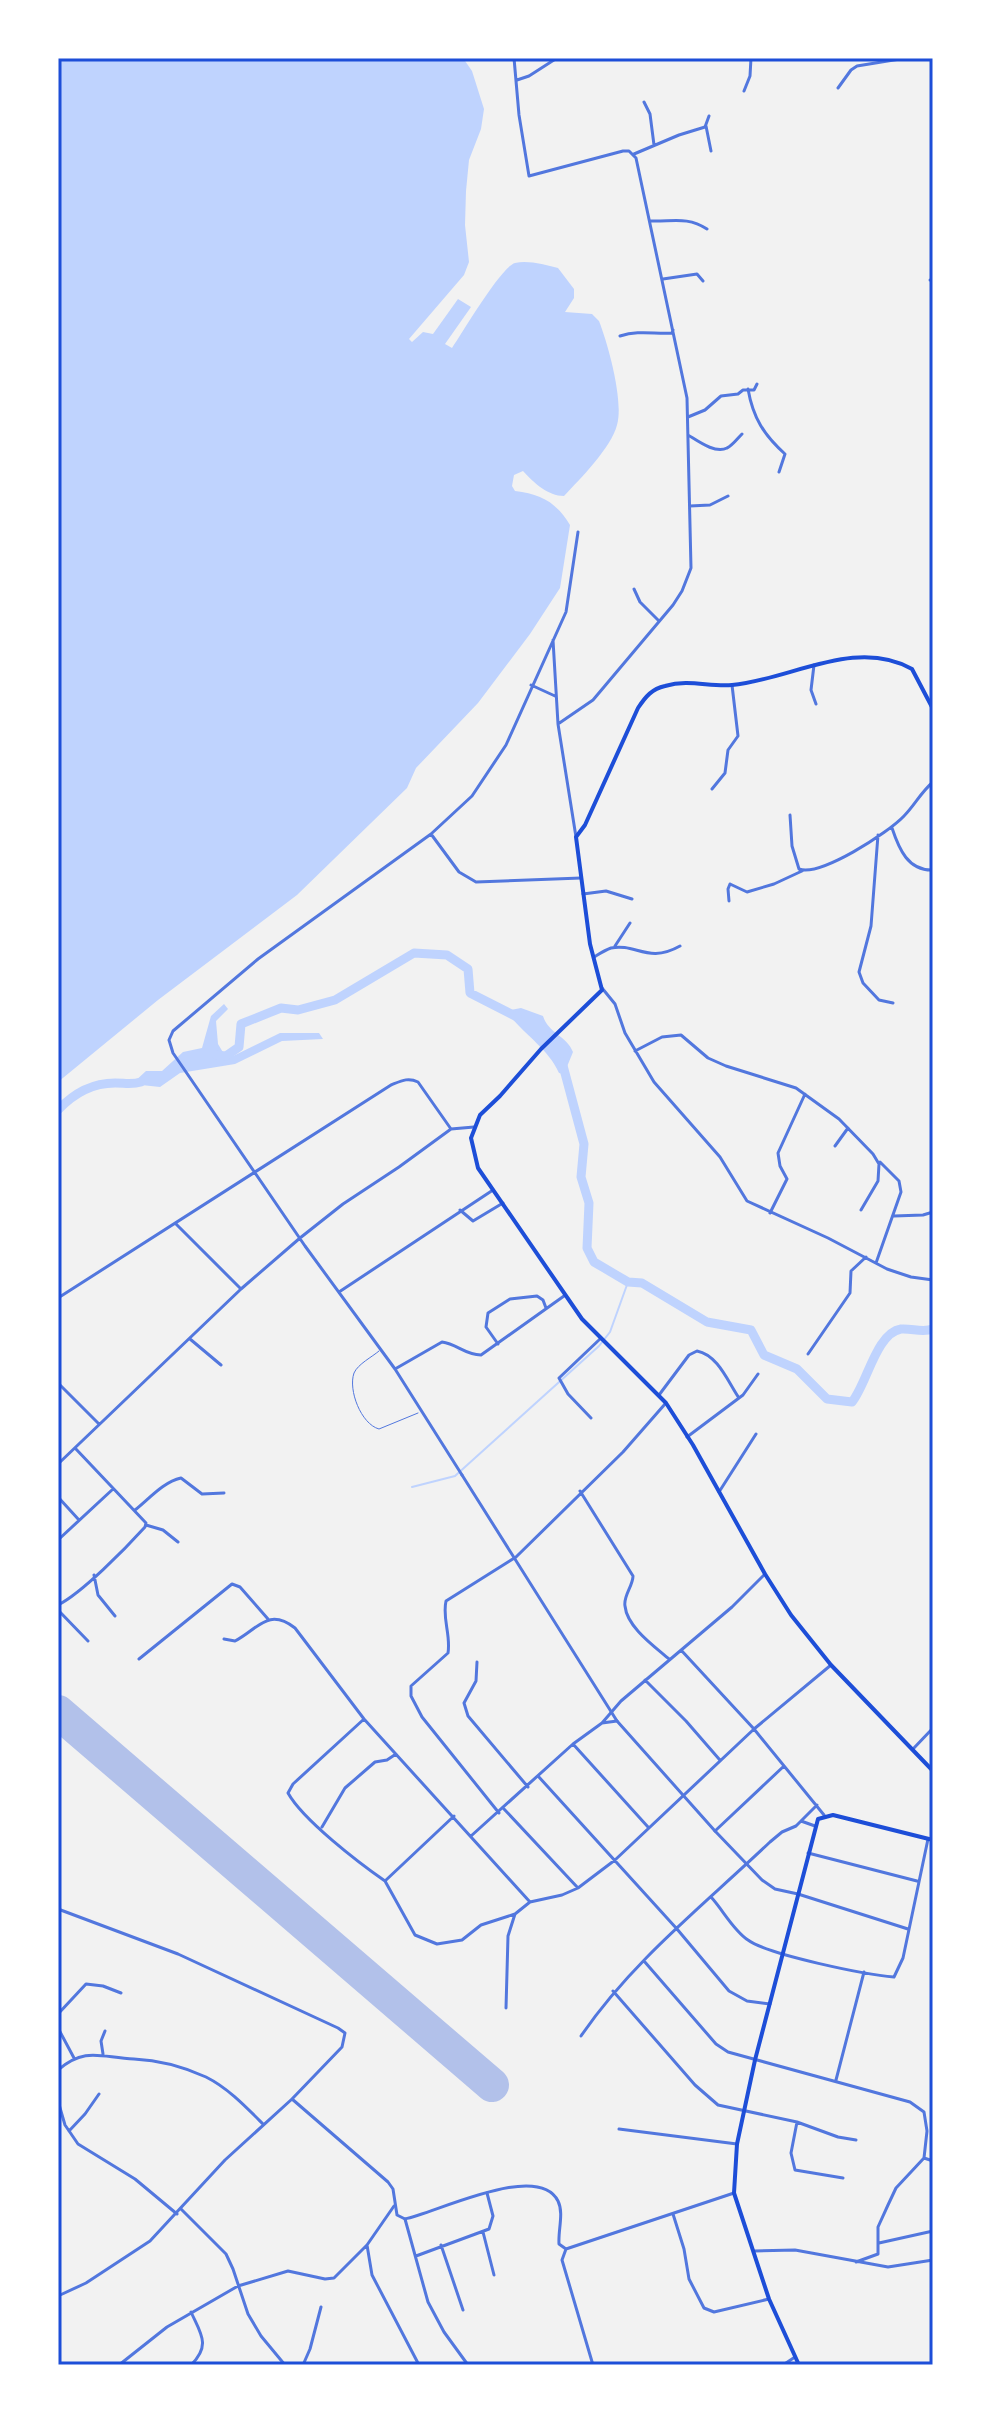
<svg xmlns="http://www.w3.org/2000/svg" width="991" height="2423" font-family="Figtree,sans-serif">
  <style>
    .water { fill: #bfd3fe }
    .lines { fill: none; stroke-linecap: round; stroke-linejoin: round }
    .stream { stroke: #bfd3fe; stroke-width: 2 }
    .river { stroke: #bfd3fe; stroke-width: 9 }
    .runway { stroke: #b2c1ea; stroke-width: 34 }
    .service { stroke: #5277de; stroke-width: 1 }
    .minor { stroke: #5277de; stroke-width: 3 }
    .tertiary { stroke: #5277de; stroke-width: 3 }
    .secondary { stroke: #1d4ed8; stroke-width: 4 }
    .neatline { fill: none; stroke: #1d4ed8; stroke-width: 3 }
  </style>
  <rect width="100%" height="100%" fill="#f2f2f2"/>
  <path class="water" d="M58,58H463L472,71L484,109L481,129L469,160L466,191L465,225L469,262L464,275L409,339L412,342L423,332L433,334L458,299L471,307L445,344L452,348C463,332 501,267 515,263C529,260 545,265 558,268L574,289V298L565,312L592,314L599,321C608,344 624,401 617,425C611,448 580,479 564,496C548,496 534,483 523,471L514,475L512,486L515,491C541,494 556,502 570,525L560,588L530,634L478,703L416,768L407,788L297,895L158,1000L58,1082Z
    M224,1004L228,1009L216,1021L218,1044L227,1059L280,1033H319L323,1039L282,1041L235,1064L180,1073L160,1087L132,1084L146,1071H162L183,1052L202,1048L211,1016Z
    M521,1008L543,1016C548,1033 567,1036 573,1052L564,1074L559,1073C548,1048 523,1034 506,1011Z"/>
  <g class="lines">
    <path class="stream" d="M412,1487L455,1476L599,1346L610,1332L628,1282"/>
    <path class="river" d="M216,1055L226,1056L239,1047L241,1024L281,1008L298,1010L335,1000L414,953L447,955L468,969L470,993L517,1017
      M562,1062L584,1144L581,1177L589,1203L587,1248L594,1262L628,1282L642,1283L707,1322L751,1330L764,1355L797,1369L827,1399L852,1402C867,1384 876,1333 901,1329C912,1328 922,1333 933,1329
      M58,1110C73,1094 92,1083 115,1083C125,1083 132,1085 141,1082"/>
    <path class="runway" d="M58,1712L492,2085"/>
    <path class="service" d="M379,1351C372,1357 358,1364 354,1373C348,1390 361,1424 379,1429L418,1413"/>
    <path class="minor" d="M514,58L519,115L529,176L623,151H629L636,158L687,398L691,568L682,591L673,605L593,700L558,724L576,837
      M517,80L529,76L557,58
      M838,88L851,70L857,66L906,58
      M744,91L750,76L751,58
      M644,102L650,114L654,145
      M706,126L711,151
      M634,154L679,135L705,127L709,116
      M650,221C672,222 687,216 707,229
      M663,279L697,274L703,281
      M930,280H933
      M620,336C639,330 653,334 672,333L673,330
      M748,389C753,418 764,435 785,454L779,472
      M688,417L705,410L721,396L738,394L743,390H754L757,384
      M688,435C698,441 715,454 727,448C732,446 738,438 742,434
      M690,506L710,505L728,496
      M634,589L640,602L659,621
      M553,640L558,724
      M814,665L811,690L816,704
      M531,685L555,696
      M712,789L725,773L728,750L738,736L732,685
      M790,815L792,846L799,869C820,877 888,833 904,816C915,805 921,792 933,782
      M892,828C899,849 908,871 933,870
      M431,834L459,872L476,882L581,878
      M878,835L871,926L859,972L863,983L879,1000L893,1003
      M583,894L606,891L632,899
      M729,901L728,889L730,884L747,892L774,884L802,871
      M615,946L630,923
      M594,957C599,954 605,950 611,948C636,943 648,964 680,946
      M602,988L615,1004L625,1033L654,1082L720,1157L747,1201L828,1238L887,1269L911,1277L933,1280
      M635,1051L662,1037L681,1035L708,1058L726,1066L796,1088L839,1119L873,1154L879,1164L878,1181L861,1210
      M835,1146L848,1128
      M460,1210L473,1221L503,1203
      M770,1213L787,1179L780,1166L778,1153L805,1094
      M894,1216L923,1215L933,1212
      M176,1224L241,1289
      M876,1263L901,1192L899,1181L880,1162
      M339,1292L493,1190
      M58,1298L391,1085C401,1081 408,1077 418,1082L451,1129
      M190,1339L221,1365
      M498,1344L486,1327L488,1313L510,1299L537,1296L543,1300L546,1308
      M808,1354L850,1293L851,1271L866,1257
      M395,1369L442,1342C457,1344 465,1355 481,1355L564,1296
      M58,1383L99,1424
      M659,1395L689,1355L697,1351C718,1355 728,1382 739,1398
      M591,1418L568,1394L559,1378L600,1339
      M687,1437L743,1395L758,1374
      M58,1464L241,1289L300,1238L343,1204L399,1167L451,1129L474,1127
      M462,1475L395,1369L305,1246L173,1053L169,1040L173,1031L258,959L431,834L472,796L506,745L566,612L578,532
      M580,1491L633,1576C633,1586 623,1596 625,1606C627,1627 654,1646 669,1659
      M719,1492L756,1434
      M58,1497L79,1520
      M135,1510C149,1499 163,1482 181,1478L202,1494L224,1493
      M146,1525L163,1530L178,1542
      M58,1540L113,1489
      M94,1575L98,1595L115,1616
      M58,1605C82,1593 126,1548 145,1527L146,1523L75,1448
      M58,1610L88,1641
      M224,1639L235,1641C258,1629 268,1607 295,1628L364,1719L530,1902
      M681,1650L754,1729L824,1815
      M139,1659L232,1584L240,1587L268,1619
      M477,1662L476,1681L464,1703L468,1716L528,1787
      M645,1680L686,1721L719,1759
      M364,1719L293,1784L288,1793C303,1820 359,1863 385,1881
      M602,1723L617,1721
      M573,1744L648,1827
      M913,1749L933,1728
      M538,1776L677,1929L729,1991L747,2001L770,2004
      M504,1809L578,1888
      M499,1813L422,1717L411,1696V1686L448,1653C451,1634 442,1619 446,1601L516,1557L623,1452L665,1404
      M454,1816L385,1881L415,1935L437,1944L462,1940L481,1925L515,1914
      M801,1821L815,1826
      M322,1827L345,1788L375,1762L387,1760L396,1754
      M715,1831L784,1766
      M471,1836L573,1744L602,1723L621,1701L732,1607L765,1574
      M808,1853L917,1881
      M798,1894L908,1929
      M711,1897C723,1910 733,1930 748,1940C768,1955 867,1975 894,1977L903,1958L928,1839
      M644,1961L716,2044L728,2052L910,2102L924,2112L927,2131L924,2158L896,2188L888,2205L878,2227V2254L856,2262
      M613,1991L695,2085L718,2105L797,2122L838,2137L856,2140
      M506,2008L508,1936L515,1914L530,1902L562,1895L578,1888L615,1860L754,1729L831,1665
      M58,2014L86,1984L103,1986L121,1993
      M58,2028L74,2058
      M581,2036C632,1961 705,1904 770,1842L782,1832L796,1826L817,1805
      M103,2054L101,2041L105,2031
      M58,2070C86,2046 102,2058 134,2059C157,2060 184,2067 206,2077C228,2088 246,2107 263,2124
      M836,2080L864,1972
      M58,2101L65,2125L78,2144L135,2179L177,2214
      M797,2122L791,2153L795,2170L843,2178
      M619,2129L737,2144
      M69,2131L85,2114L99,2094
      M924,2158L933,2161
      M181,2209L226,2254L233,2269L248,2314L261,2336L285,2365
      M673,2214L684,2249L689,2279L704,2308L714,2312L769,2299
      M405,2219L428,2302L444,2332L468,2365
      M483,2232L494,2275
      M879,2243L933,2231
      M367,2245L372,2275L419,2365
      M441,2245L463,2310
      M754,2251L795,2250L888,2267L933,2260
      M416,2256L489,2229L493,2216L487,2193
      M119,2365L167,2327L238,2286L288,2271L325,2279L334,2278L367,2245L394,2206
      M191,2365C211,2345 201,2334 191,2312
      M303,2365L310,2349L321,2307
      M783,2365L795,2357"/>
    <path class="tertiary" d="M462,1475L617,1721L715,1831L762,1880L775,1889L798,1894
      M58,1909L178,1954L338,2028L345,2033L342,2047L292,2099L225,2160L150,2241L86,2283L58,2296
      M292,2099L388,2182L393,2189L397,2215L405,2219C436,2213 538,2161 558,2201C564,2213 558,2230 559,2244L566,2249L734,2193
      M566,2249L562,2260L593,2365"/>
    <path class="secondary" d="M933,709L912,669C855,637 790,680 732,685C709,687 689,679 665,686C652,689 646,696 638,708L585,825L576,837L590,944L602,990L541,1049L500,1096L480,1115L471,1138L478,1168L582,1319L666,1403L693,1445L765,1574L791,1615L831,1665L933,1771
      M799,2365L769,2299L734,2193L737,2144L755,2060L818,1819L833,1815L933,1840"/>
  </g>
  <rect width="991" height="2423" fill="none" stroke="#ffffff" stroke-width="120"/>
  <rect x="60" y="60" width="871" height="2303" class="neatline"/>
</svg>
